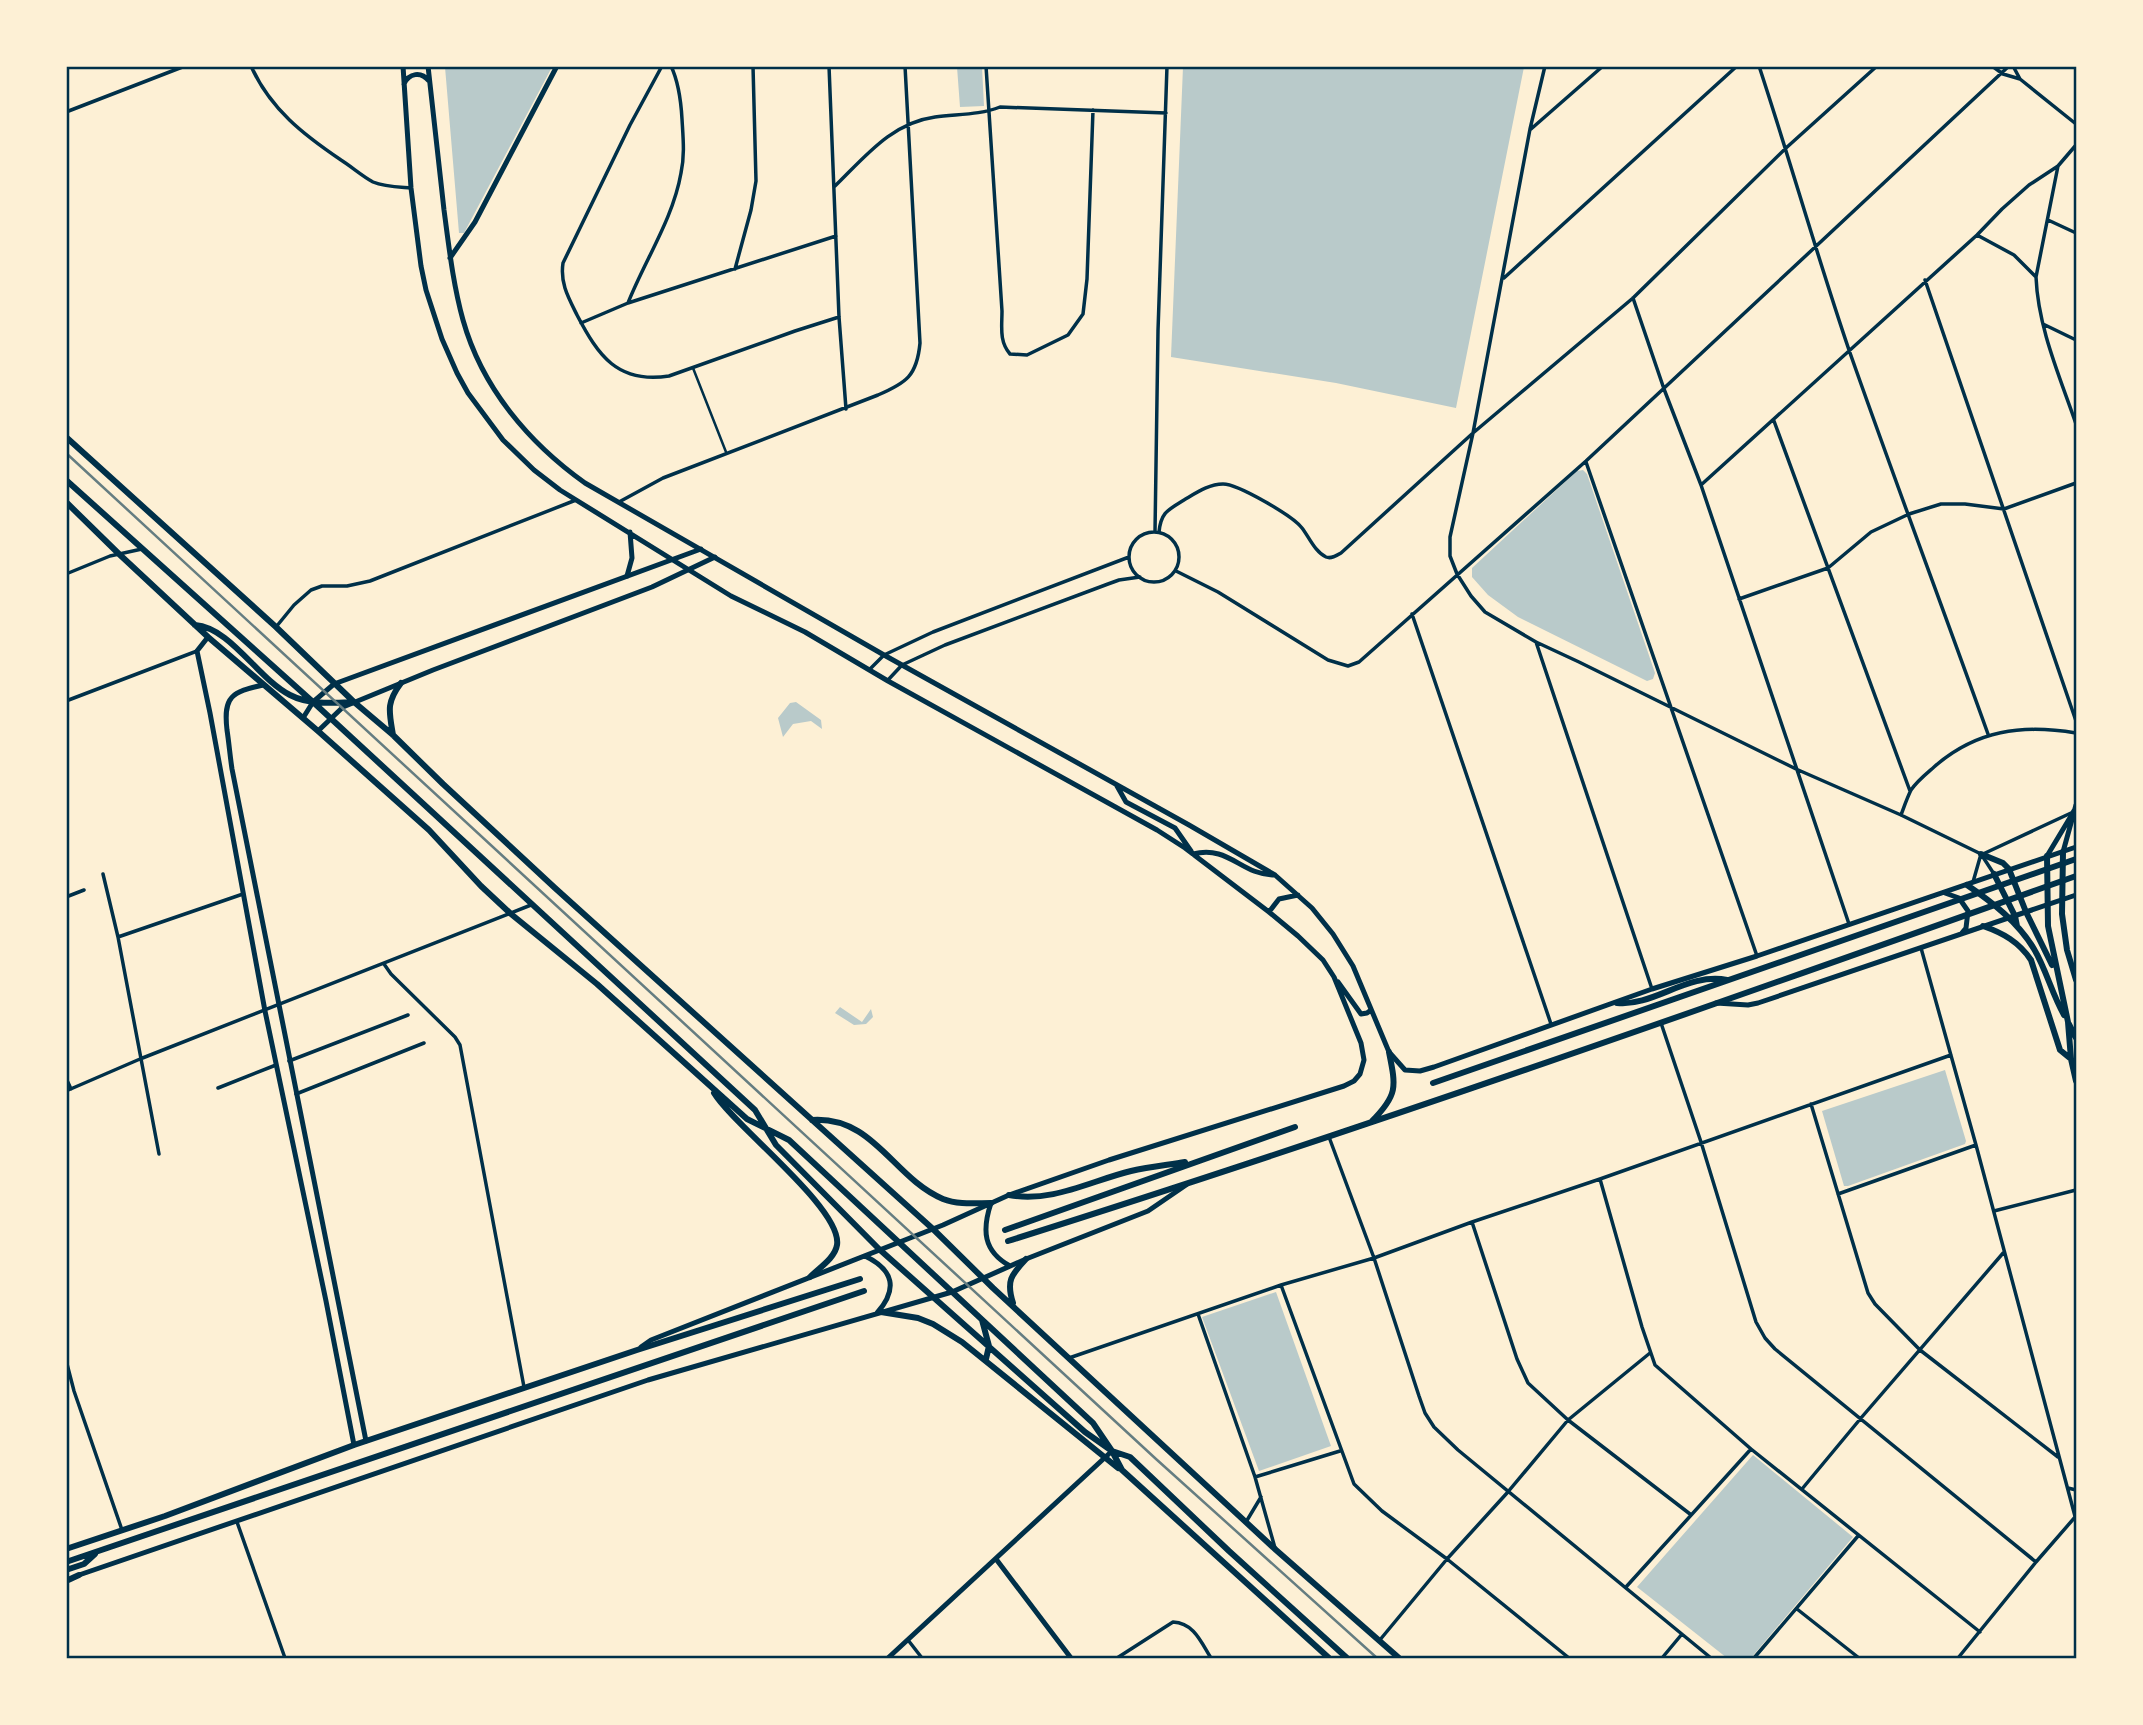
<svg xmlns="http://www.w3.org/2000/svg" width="2143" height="1725" font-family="'Space Grotesk',sans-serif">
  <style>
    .green { fill: #b9caca }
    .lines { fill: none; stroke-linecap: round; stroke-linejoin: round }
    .pedestrian { stroke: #003049; stroke-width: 2.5 }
    .minor { stroke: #003049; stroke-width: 3.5 }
    .tertiary { stroke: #003049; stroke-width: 5 }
    .secondary { stroke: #003049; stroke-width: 5 }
    .primary { stroke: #003049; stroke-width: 6 }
    .trunk { stroke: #003049; stroke-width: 6 }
    .rail { stroke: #657d81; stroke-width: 2.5 }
    .neatline { fill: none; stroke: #003049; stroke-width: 2.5 }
  </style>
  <rect width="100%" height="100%" fill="#fdf0d5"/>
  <path class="green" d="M445,67H552L464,233H459Z
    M957,67H982L984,106L960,107Z
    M1475,67H1524L1456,408L1336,383L1171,357L1183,67Z
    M1583,470L1587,474L1655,673L1653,679L1647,681L1518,617L1488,595L1472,577V568L1577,471Z
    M796,702L821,720L822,729L811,721L793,724L783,737L778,718L790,703Z
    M840,1007L862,1022L871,1009L873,1017L866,1024L854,1025L835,1013Z
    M1945,1070L1966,1141L1965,1144L1848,1186H1844L1822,1111Z
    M1276,1292L1331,1446L1259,1471L1202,1317Z
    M1753,1455L1853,1537L1751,1658H1727L1637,1587Z"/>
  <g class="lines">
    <path class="pedestrian" d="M693,368L726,452"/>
    <path class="minor" d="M251,66C270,109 304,135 341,160C352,167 362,176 373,182C385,187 399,187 411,188
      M662,66L630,125L563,263C560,283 568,297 577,315C598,355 617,384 669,376L795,331L839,317
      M829,66L839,317L846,409
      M986,66L1002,311C1002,327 999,341 1010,354L1027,355L1068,335L1083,314L1087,279L1093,110
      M1545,66L1530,129L1473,433L1450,537V556L1457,574L1471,596L1485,612L1536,642L1579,662L1796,769L1901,815L1981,854L1994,874
      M1759,66C1790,160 1817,256 1849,350C1894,478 1942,606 1988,734
      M1992,66L2003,74L2020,79L2076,124
      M2013,66L2020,79
      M66,112L185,66
      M1531,129L1603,66
      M2058,166L2036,277C2038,328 2060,377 2076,424
      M834,187C865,157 891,123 935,117C957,114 980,115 1000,107L1166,113
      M2048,220L2076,233
      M1977,235L2014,255L2036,277
      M735,269L751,210L756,181L753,66
      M1504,278L1737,66
      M1925,280L2076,721
      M1633,298L1664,389L1701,485L1849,924
      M628,303C645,260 673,219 681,173C685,155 683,137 682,119C681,101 679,83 671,66
      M581,323L628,303L836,236
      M2043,324L2076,340
      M1774,421L1910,791
      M1586,462L1757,956
      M1701,485L1977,235L2002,209L2029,185L2058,166L2076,145
      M619,502L663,478L878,395C906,383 917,376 920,343L905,66
      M1155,532L1158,331L1167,66
      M1159,532C1161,512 1168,510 1184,500C1196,493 1209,484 1223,484C1238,484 1293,516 1302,528C1309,537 1315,552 1326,557C1331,559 1336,556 1341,553L1473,433L1633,298L1786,148L1877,66
      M1129 557a25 25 0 1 1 50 0a25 25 0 1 1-50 0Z
      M1176,571L1218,592L1328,660L1348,666L1359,662L1586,461L2009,66
      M66,574L110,556L142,549
      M1739,599L1828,568L1871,532L1909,514L1941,504H1965L2004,509L2076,483
      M1412,614L1551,1024
      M276,627L294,605L311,590L322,586H347L370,581L576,500
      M1536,642L1652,989
      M870,669L884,655L933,632L1129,557
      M888,680L902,665L945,645L1108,584L1119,580L1140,577
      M66,701L197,651
      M1901,815C1904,807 1907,798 1911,790C1917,781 1926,774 1934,767C1976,730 2022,724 2076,733
      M1983,854L2071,813
      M103,874L118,937L159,1154
      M1973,882L1981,854
      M66,897L84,890
      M118,937L243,894
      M1921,948L1976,1145L2076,1520
      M384,964L391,974L455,1037L460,1045L524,1387
      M1661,1023L1701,1142L1756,1322L1765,1338L1775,1349L2036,1562
      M289,1061L408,1015
      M66,1078L71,1089
      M218,1088L276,1065
      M66,1091L140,1059L531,905
      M296,1094L424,1043
      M1811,1104L1868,1293L1875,1304L1920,1350L2058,1457
      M1329,1137L1374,1258L1419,1396L1425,1413L1434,1427L1458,1450L1711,1658
      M1600,1179L1642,1327L1655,1365L1751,1449L1980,1632
      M1838,1194L1976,1145
      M1994,1211L2076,1190
      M1472,1222L1517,1359L1528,1383L1568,1420L1690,1514
      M1281,1285L1354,1484L1382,1511L1447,1559L1569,1658
      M1198,1314L1255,1477L1275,1548
      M1069,1358L1281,1285L1374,1258L1472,1222L1600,1179L1951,1055
      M66,1360L74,1391L122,1530
      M1255,1477L1340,1451
      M2068,1488L2076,1490
      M1802,1489L1861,1418L2004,1252
      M237,1522L285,1658
      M1246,1522L1261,1497
      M1626,1587L1751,1449
      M1797,1609L1859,1658
      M908,1640L922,1658
      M1379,1641L1447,1559L1507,1493L1568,1420L1650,1353
      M1117,1658L1173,1622C1194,1623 1201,1642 1211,1658
      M1662,1658L1682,1634
      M1754,1658L1858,1536
      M1958,1658L2036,1562L2076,1516"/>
    <path class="tertiary" d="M208,637L197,651L210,713L265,1011L326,1301L354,1445
      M263,685C232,692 223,696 227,730C229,743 230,756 232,769L366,1441
      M303,718L313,702L334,684L701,549
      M318,731L343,707L433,670L652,587L715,557
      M2063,852L2076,805
      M2047,856L2074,811
      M996,1559L1071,1658
      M888,1658L1112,1451"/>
    <path class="secondary" d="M403,66L411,188L421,266L426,290L442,339L457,373L468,393L503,440L534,470L560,490L731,596L805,632L888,681L1157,830L1185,848L1269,912L1298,936L1323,960L1334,977L1361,1043L1364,1060L1360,1074L1354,1081L1344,1086L1109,1160L1009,1195L943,1225L651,1340L641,1347
      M428,66C433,114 439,162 444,210C449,247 453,284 463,320C482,388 529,443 585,483L884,655L1189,825L1275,875L1312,908L1333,934L1353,966L1389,1052L1405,1070L1420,1071L1434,1067L1652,989L1757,956L2076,847
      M404,84C409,73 421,71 429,81
      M450,258L475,222L557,66
      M627,576L632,558L630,532
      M1117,786L1126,802L1175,828L1191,851
      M2074,811L2076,816
      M1193,854C1230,845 1240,875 1275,875
      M1945,893L1959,898L1968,911L1966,928L1961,934
      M1269,912L1279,899L1298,895
      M1338,982L1361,1014L1367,1013L1371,1010
      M1716,1003L1748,1005L1758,1003L2076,895
      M991,1203C982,1230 983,1251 1010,1266
      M865,1256C894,1270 898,1289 877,1313
      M79,1575L648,1380L952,1292L1026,1259L1148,1211L1186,1185"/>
    <path class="primary" d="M66,437L276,627L354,702L393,735L443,784L555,888L933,1229L993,1288L1276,1550L1399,1658
      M66,480L313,702L755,1110L776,1145L879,1249L1085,1432L1112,1451L1130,1457L1229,1551L1347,1658
      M66,502L119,554L208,637L318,731L429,830L481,886L511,914L597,984L747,1119L789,1140L1093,1423L1112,1451L1122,1470L1329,1658
      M195,625C231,628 257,678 290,695C309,705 333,703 354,702
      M393,735C389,711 386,703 401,683
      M2063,852L2062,914L2067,950L2076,980
      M1981,854L2003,863L2009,869L2026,912L2052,965
      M2047,856L2048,926L2068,1022L2071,1059L2076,1081
      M1994,874L2015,916L2017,926
      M1967,885C1992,902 2018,922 2034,949C2046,969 2052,994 2064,1015
      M1983,926C2003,933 2019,942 2031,960L2060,1050L2071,1059
      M2069,1024L2076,1038
      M714,1093C734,1126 843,1209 837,1245C835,1258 819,1268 810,1277
      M812,1120C874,1116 893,1178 943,1199C958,1205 976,1203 991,1203
      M1013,1303C1006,1281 1011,1275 1026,1259
      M881,1312L918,1318L933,1324L962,1342L1118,1468
      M982,1320L989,1346L986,1359"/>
    <path class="trunk" d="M1617,1003C1653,1007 1688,972 1727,980
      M1433,1083L2076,859
      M1372,1121C1398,1095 1396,1087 1389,1052
      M1009,1195C1052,1203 1090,1181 1131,1171C1149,1167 1167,1165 1185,1162
      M1005,1230L1295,1127
      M1008,1241C1367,1128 1722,1002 2076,876
      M66,1549L165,1516L354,1445L637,1350L860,1279
      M66,1562L864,1291
      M66,1570L84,1564L95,1554
      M66,1581L79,1575"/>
    <path class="rail" d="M66,453L1156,1459L1377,1658"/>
  </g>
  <rect width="2143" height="1725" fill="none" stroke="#fdf0d5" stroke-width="136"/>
  <rect x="68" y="68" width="2007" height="1589" class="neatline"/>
</svg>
